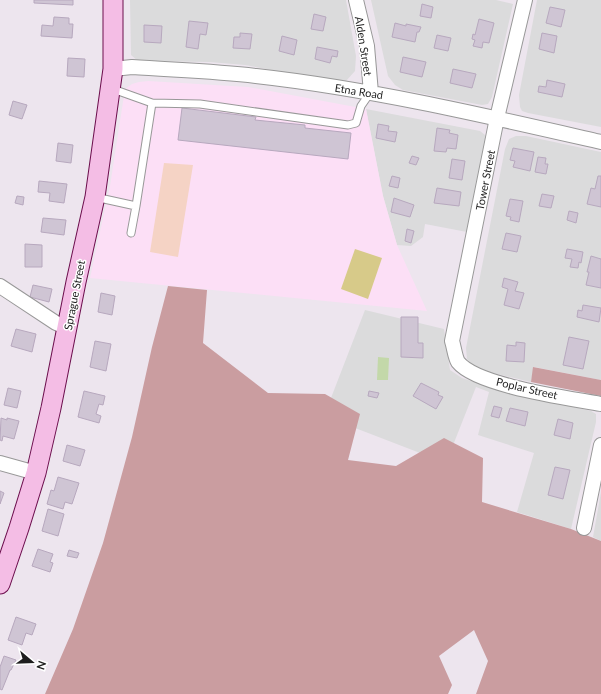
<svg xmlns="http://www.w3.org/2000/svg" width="601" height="694" font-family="Lato,sans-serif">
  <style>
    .residential { fill: #dbdbdc }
    .education { fill: #fcdff6 }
    .forest { fill: #ca9da0 }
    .park { fill: #f5d3c5 }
    .pitch { fill: #d7ca89 }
    .water { fill: #c3d8a9 }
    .building { fill: #cfc5d4; stroke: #b7a8be }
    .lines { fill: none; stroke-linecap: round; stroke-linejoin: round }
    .lane-casing { stroke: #989898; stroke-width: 9 }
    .street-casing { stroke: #989898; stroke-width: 16 }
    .secondary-casing { stroke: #6c0e4d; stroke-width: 21 }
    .lane { stroke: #fff; stroke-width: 7 }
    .street { stroke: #fff; stroke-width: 14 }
    .secondary { stroke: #f4bde5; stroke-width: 19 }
    .labels { text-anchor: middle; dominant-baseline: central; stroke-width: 3; stroke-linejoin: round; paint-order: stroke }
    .street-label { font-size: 11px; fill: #1e1e1e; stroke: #fff }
  </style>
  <rect width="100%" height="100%" fill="#ede5ee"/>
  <path class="residential" d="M130,0H346L356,56L355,71L346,81L304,76L245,65L209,62L138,61L131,55Z
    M371,0H496L513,4L492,97L488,104L482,105L403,90L395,85L388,76Z
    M537,0H601V127L528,113L522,111L520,107L519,95Z
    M366,109L480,131L485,135V145L467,232L425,224L423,237L411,246L397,245L383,196Z
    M516,136H526L601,152V380L534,367L531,382L480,370L474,368L467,359L466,348L505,149L509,139Z
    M365,310L444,329L450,370L462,378L483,385L591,411L596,414V422L571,529L517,512L534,453L478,435L489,392L476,387L446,463L324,416Z
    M601,492V541L593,537Z"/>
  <path class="education" d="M148,81L248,87L366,109L383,196L397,245L427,311L90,278L110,186L125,89L132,84L139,82Z"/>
  <path class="forest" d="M168,286L207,290L203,343L268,393L325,394L360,414L348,460L396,466L444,438L483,458L482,502L571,529L601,541V694H476L488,661L474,630L439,656L452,685L448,694H45L73,629L103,543L132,437L152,347Z
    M533,367L601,380V396L531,382Z"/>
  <path class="park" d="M164,163L193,165L178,257L150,252Z"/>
  <path class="pitch" d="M355,249L382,258L368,299L341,289Z"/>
  <path class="water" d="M378,357L389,358L388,380H377Z"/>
  <path class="building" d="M34,0H73V5L34,3Z
    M422,4L433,7L431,18L420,16Z
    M550,7L565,10L561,27L546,23Z
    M314,14L326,17L323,31L311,29Z
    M54,17L69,18V24H73L72,38L41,36L42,25L53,26Z
    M479,19L494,23L489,43L483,42L482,48L473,46L475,40L472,39L473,34L475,35Z
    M189,21L208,23L206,35L200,34L198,49L186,47Z
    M395,23L406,26V24L421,27L419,32H417L415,42L392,37Z
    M144,25L162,26L161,43L144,42Z
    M240,33L252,34L250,49L233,48L234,37H240Z
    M542,33L557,36L554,53L539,49Z
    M437,35L451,38L448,51L434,48Z
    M282,36L297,40L294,55L279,51Z
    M317,47L338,51L337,57L332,56L330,63L315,59Z
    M403,57L426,62L422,77L400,72Z
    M68,58L85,59L84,77L67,76Z
    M453,69L476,74L472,88L450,83Z
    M547,80L565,84L562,97L538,92L539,86L546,87Z
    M13,101L27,105L22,119L9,115Z
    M182,108L256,117L255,120L305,125V128L351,133L348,159L178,140Z
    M378,124L389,126L388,131L397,132L395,142L376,138Z
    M437,128L450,130L449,133L458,135L456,149L447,148L446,152L434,151Z
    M58,143L73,145L71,163L56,161Z
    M513,148L534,152L530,171L513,167L515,161L510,160Z
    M412,156L419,158L416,165L409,163Z
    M538,157L546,158L545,164H548L546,174L535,172Z
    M452,159L465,161L462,180L449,178Z
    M392,176L400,178L398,188L389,186Z
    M598,176H601V207L587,204L591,188L595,189Z
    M39,181L67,184L64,203L49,201L50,193L38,192Z
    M437,188L461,192L459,206L434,203Z
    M542,194L554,196L551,208L539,206Z
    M17,196L24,197L23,205L15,203Z
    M394,198L414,205L410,217L391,212Z
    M510,199L523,201L519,222L510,220L511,217L506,216Z
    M569,211L578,213L576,223L567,220Z
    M43,218L66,220L64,235L41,232Z
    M407,229L414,231L411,243L405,241Z
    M506,233L521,236L517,252L502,249Z
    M25,244L42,245V267H25Z
    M567,249L583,252L581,263L579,262L578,268L570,267L572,259L565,258Z
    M591,256L601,259V288L586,285L589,272H587Z
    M504,278L518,282L515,291L524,293L519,309L504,305L508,289L502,287Z
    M33,285L52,289L49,302L30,297Z
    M101,293L115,296L112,315L98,312Z
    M583,305L601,308L599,322L577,317L578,310L582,311Z
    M401,317H418V343H423V358L401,357Z
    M16,329L36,334L32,352L11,346Z
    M569,337L589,341L583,369L563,365Z
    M95,341L111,344L106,371L90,367Z
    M516,342L525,343L524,362L506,361L507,345L516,346Z
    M421,383L439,392L438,395L443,397L436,409L413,396Z
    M8,388L21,391L17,408L4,405Z
    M84,391L105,396L103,405L99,404L96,414L101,416L99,423L78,417Z
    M369,391L379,393L377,398L368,396Z
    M494,406L502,408L499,418L491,416Z
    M510,408L528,412L525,426L506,421Z
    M1,418L7,420V418L19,421L14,439L3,436L2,441L0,440Z
    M558,419L573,423L570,439L554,435Z
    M67,445L85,450L80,466L63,461Z
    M555,467L570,470L563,499L548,495Z
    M58,477L79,483L72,504L65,502L63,509L47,504L51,490L54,491Z
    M0,491L4,493L0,504Z
    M48,509L64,514L58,536L42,531Z
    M38,549L53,554L50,562L53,563L50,572L32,566Z
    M69,550L79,553L77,558L67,556Z
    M16,617L36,624L32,635L26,633L22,645L8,640Z
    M4,656L16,660L11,670H10L2,690L0,689V667Z"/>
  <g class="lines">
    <defs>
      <path id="lane" d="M110,88L152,103L200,104L348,125L356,123L361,106L370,93
        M95,197L136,206L131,233
        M136,206L152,103"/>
      <path id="street" d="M356,0L367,46L371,93
        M525,0L497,118L452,341C454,347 455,357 458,362C477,386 569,398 601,404
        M113,69L132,67C174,70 215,71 256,76C372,89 487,116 601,142
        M0,286L56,323L67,328
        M0,463L36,473
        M584,528L601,445"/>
      <path id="secondary" d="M0,584L19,528L36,473L51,408L76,282L95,197L113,69V0"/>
    </defs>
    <use href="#lane" class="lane-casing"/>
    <use href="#street" class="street-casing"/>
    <use href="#secondary" class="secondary-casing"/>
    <use href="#lane" class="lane"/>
    <use href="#street" class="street"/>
    <use href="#secondary" class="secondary"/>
  </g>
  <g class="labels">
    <g class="street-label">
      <text transform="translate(364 46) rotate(81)">Alden Street</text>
      <text transform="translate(359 91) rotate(9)">Etna Road</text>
      <text transform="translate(485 180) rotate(-79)">Tower Street</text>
      <text transform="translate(74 295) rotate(-79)">Sprague Street</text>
      <text transform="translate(527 388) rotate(13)">Poplar Street</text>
    </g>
  </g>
  <g transform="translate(32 662) rotate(109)" stroke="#ffffff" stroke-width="3" paint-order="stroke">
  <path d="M0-3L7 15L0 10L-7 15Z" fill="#1e1e1e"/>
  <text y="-6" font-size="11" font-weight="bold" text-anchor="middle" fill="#1e1e1e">N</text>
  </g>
</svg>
